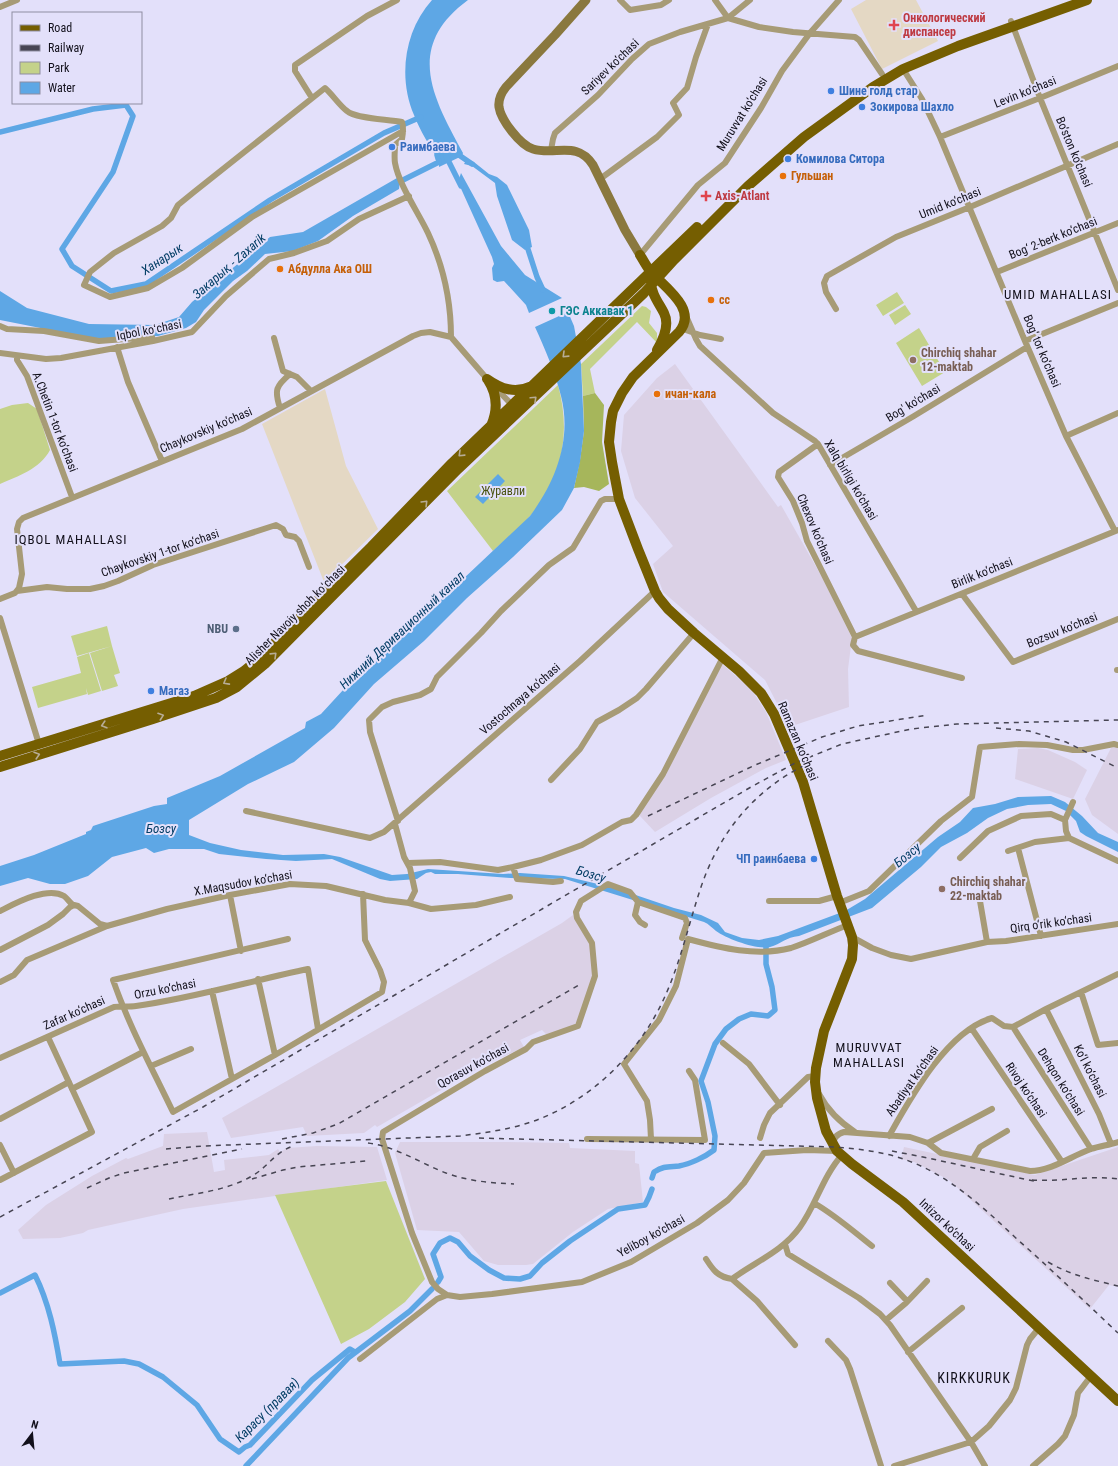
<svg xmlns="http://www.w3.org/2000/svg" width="1118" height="1466" font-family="'Roboto Condensed',sans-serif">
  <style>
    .industrial { fill: #dbd1e6 }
    .medical { fill: #e4d8c4 }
    .green { fill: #c4d28a }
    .forest { fill: #a6b65b }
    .water { fill: #5ea7e5 }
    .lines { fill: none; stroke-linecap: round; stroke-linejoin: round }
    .canal { stroke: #5ea7e5; stroke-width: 5.5 }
    .street { stroke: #a79b76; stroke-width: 6 }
    .secondary { stroke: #8a783e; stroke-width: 9 }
    .primary { stroke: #755e01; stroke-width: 10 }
    .rail { stroke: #474553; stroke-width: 1.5; stroke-dasharray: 5 5; stroke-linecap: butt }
    .oneway { stroke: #b7ac96 }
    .health-dot { fill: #e0444e; stroke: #e3e0fa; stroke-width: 1.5 }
    .shop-dot { fill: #3f7fe0; stroke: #e3e0fa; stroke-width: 1.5 }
    .food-dot { fill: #e8710a; stroke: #e3e0fa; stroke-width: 1.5 }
    .culture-dot { fill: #0f9aa8; stroke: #e3e0fa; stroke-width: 1.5 }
    .education-dot { fill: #8d6e63; stroke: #e3e0fa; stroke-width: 1.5 }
    .service-dot { fill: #5c6f8a; stroke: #e3e0fa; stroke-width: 1.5 }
    .labels { text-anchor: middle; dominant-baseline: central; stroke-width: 4; stroke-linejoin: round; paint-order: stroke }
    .health-label { font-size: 12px; font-weight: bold; fill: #be3a42; stroke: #e3e0fa; text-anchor: start }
    .street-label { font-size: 12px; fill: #12101b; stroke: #e3e0fa }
    .shop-label { font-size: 12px; font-weight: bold; fill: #366cbe; stroke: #e3e0fa; text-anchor: start }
    .food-label { font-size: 12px; font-weight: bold; fill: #c56008; stroke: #e3e0fa; text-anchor: start }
    .culture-label { font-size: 12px; font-weight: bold; fill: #0d838f; stroke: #e3e0fa; text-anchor: start }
    .education-label { font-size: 12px; font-weight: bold; fill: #785e54; stroke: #e3e0fa; text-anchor: start }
    .park-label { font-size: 12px; fill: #48510d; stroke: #e3e0fa }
    .service-label { font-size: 12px; font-weight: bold; fill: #4e5e75; stroke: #e3e0fa; text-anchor: end }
    .water-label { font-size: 13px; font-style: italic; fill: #033d65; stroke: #e3e0fa }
    .neighbourhood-label { font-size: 13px; letter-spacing: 1px; fill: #12101b; stroke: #e3e0fa }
    .quarter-label { font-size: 14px; letter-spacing: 1px; fill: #12101b; stroke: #e3e0fa }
  </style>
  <rect width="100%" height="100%" fill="#e3e0fa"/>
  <path class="industrial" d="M675,364L778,507L781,505L823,579L852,638L848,669L849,707L789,727L765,680L663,592L653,564L673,546L635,498L621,451L624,415L657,378Z
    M722,664L751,689L766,712L786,760L766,768L711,798L655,832L640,816V812Z
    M1115,747H1118V834L1092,815L1085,799L1111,748Z
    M1038,748L1048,750L1075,762L1087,770L1073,799L1015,779L1018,749Z
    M573,915L590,944L594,975L577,1024L547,1035L542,1030L520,1040L524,1047L481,1067L377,1127L375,1125L364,1133L307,1136L303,1127L231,1138L222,1118L562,923Z
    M207,1132L214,1172L225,1170L224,1160L269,1155L278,1149L280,1152L287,1148L317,1146L377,1147L387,1180L183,1209L88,1230L83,1233L60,1238L23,1239L18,1230L46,1205L92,1176L126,1158L128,1159L163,1146L164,1134Z
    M400,1142H508L569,1143L570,1148L635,1151V1163L639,1164L643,1202L608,1209L573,1232L533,1264L526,1265H498L484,1261L459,1232L417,1230L395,1153Z
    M904,1147L1035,1175L1118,1147V1287L1109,1285L1090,1309L949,1180L914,1162L901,1159Z"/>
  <path class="medical" d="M866,0H916L938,41L882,69L851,9Z
    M325,389L346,466L378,529L324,582L262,424Z"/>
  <path class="green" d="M897,292L904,303L883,316L876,305Z
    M905,305L911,314L895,325L889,315Z
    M642,306L646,307L651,311L649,323L657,333V343L637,322L590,369L595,393L583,396L581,364Z
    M919,328L945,372L922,386L896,343Z
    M558,385C571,432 563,477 531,515C520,528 506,539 493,551L447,491Z
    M28,403L37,409L50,450C40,469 18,476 0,484V409L12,405Z
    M107,626L112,646L77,656L71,636Z
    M112,646L120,673L114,675L118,686L102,691L90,653Z
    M89,653L101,691L88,695L86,688L87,694L38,708L32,687L81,673L77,657Z
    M386,1181L425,1279L405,1302L369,1329L341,1344L275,1195Z"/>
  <path class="forest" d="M595,393L604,405L602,442L609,484L599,491L584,487L574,488L580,460L584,431L583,396Z"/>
  <path class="water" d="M432,0H468C404,47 433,98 463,153L462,156L439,167V161C430,146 420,131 414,115C398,78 404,31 432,0Z
    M467,159L474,162L489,174L497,177L507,185L529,230L532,247L525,250L512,240L497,196L495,183L472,166L464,164Z
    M461,173L501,246L525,275L562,298L529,313L526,305L504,281L497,282L493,280L492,268L494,264L492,257L458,182Z
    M397,178L400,181L399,189L353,216L318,241L293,251L265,254L247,271L233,281L204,310L196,322L186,328L158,336L96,339L0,320V291L27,308L89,324L155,325L179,317L192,302L270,237L303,232Z
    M568,312L574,326L581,364L584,431L580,462L574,488L562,510L513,557L467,598L424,641L374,684L334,728L294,762L248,784L189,820V835L210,843L241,850L283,855L324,854L340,857L392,875L407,874L428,869L503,874L520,873L564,876L615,888L674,908L701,915L718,923L725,932L742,938L759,940L778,936L845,911L865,899L938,837L960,822L973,808L995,804L1018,797L1051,796L1065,802L1082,816L1098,833L1118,842V852L1086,836L1080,832L1076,821L1066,811L1051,804L1028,805L1007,809L988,818L967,833L941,847L921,867L872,908L799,936C786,937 781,944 770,947C757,950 727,939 716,931C712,928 709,924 704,922L565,879L510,878L458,874H435L431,872L426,873L417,879L390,881L380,879L332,859L296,861L266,859L219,854L204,849H169L154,853L146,848L112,857L88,876L65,884H50L28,878L0,886V866L34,855L86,834V832L91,830L93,826L96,825L154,806L167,804V798L220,776L305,728L306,722L321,714L344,689L374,663L530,516C556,481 572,439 561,396C555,372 545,349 535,327Z
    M498,474L505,481L483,504L475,497Z"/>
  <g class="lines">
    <path class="canal" d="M0,132L93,109L126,105L133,116L113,172L62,249L72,266L111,291L146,284L270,200L384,133L421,117
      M456,153L472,164
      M446,156L461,186
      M397,183L439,162L437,155
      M526,243L537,277L543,290
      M652,1178L654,1172C664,1166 667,1167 679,1166C690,1164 705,1157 714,1150L715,1136L708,1102L701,1081L715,1044L726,1029L739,1019L751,1014L768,1016L775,1010L772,987L766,964V944
      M438,1282L441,1277L433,1254L440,1243L450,1238L458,1242L470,1256L489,1270L504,1278L520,1279L530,1276L542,1263L570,1241L618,1209L645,1205L649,1197L652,1189
      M0,1293L35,1275C49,1303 55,1334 60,1364L124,1361L139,1364L163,1377L197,1405L220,1439L239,1452L245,1447L250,1445L312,1380L350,1349L355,1352
      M246,1466L348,1358L410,1311L432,1289"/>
    <path class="street" d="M620,0L630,10L661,5L669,0
      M715,0L728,18L759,27L793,32L855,37L859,40L882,74
      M0,7L17,0
      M1011,21L1040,98L1118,290
      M903,69L922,99L940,137L1025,341L1066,436L1115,531
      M312,98L295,71V65L367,16L397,0
      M403,131L252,217L182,268L148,288L110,297L84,285L90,272L114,253L162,226L171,218L178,205L194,192L325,88C333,95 339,105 347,111C356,119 388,119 402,122C404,128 403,133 402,139L395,145C395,151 394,157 395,163C399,185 418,212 428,233C443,265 451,302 451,337
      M940,137L1040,98L1118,66
      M551,150L553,139L555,133L598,95L632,59L649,44L680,32L728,18L750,0
      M600,179L657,137L679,115L673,103L687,88L696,57L708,24
      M640,255L698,185L725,163L761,108L782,71L810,33L839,0
      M997,272L1118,223
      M836,309L826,292L824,283L827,276L896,237L970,207L1118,144
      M686,316L696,339L700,346L773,413L815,441L818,444L916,611
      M0,326L7,329L44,331L99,341L152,337L153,341
      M683,329L700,335L721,339
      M274,338L283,371L297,377L311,391
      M1025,341L1118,303
      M117,347L128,382L162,461
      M0,353L46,359L61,358L153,341L192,332L226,296L269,259L294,253L327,241L359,219L409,196
      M17,356V360L27,376L72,497
      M495,387L513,406
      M280,408C274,390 276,386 290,374
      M1066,436L1118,413
      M818,444L779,472L778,477L793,501L802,523L807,541L855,637
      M830,465L914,416L1027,347
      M17,591L47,587L67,589H90L104,586L118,581L153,565L276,525L283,529L286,535L295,537L299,541L309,567
      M962,594L1013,662L1118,619
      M0,599L15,593L19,588L22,574L17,529L19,522L23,518L242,429L413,336L421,333L430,332L451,337L488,380
      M0,618L39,744
      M855,637L1118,530
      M855,637L853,645L858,651L962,678
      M1117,670H1118
      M551,780L580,749L597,722L619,710L637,698L646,689L694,633
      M246,811L370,838L384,832L580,661L655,591
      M1065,820L1073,802
      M398,821L370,732L369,720L382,707L393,702L420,695L431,689L437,677L481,633L501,611L549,565L573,548L601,501L605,499H619
      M395,824L404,857L410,868L415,891L409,903
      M1018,848L1041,936
      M1008,851L1035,842L1069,838
      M960,858L988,831L1021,816L1051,814L1065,820L1066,831L1069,838L1118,861
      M408,863L440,862L498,870L513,867L541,860L582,845L622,822L631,820L636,815L663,774L723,657
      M513,867L517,879L553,882L561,881
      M230,895L241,951
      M769,901H819L837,896
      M980,901L987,942
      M638,902L635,915L640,922L645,925
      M839,903L869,891L941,821L972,797L980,747L1019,744L1047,745L1073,750H1083L1114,744L1118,745
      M0,911C16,903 47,886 64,896C67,898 70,903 73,905
      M852,937L872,948L891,955L911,959L987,942L1006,941L1118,924
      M682,938L687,923L685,918L638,902L630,892L608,884L581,901L576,912L577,918L592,943L595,976L578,1026L533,1042L526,1049L485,1071L383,1132L382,1139L412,1233L432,1282L438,1289L447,1295L460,1297L492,1294L582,1282L631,1262L697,1223L728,1200L744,1183L764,1153L807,1150L837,1151
      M288,939L113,980C129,1026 152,1068 173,1112L275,1055L382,992L384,982L380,970L365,940L363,894
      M0,950L48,925L63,914L70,907L74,905L78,906L100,924L107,926
      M258,979L275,1055
      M0,982L14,975L27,960L107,926L167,909L230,895L290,884L326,886L385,900L409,903L431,909L476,905L510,897
      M212,991L232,1079
      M1081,992L1098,1045L1118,1043
      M1046,1009L1099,1114L1111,1144
      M1013,1027L1091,1149
      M972,1029L1062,1162
      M723,1043L749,1064L780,1105
      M0,1058L114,1007C121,1006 129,1007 136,1006C194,998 250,981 308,969L318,1029
      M151,1066L191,1049
      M72,1089L143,1052
      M819,1094C827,1109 841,1123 855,1132
      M0,1119L69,1082
      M889,1136C911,1097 947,1031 992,1018L1004,1026L1013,1027L1046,1009L1118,974
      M760,1138L764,1125L770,1113L808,1077L815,1076
      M587,1139L705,1140L695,1080L689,1071
      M651,1139L650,1120L647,1101L624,1064L659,1020L676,986L688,939C721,948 757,957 791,948C810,942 829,932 848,925
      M928,1143L992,1109
      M0,1145L14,1173
      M833,1145C833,1138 837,1134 844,1132L910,1137L928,1143L941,1153L1030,1171C1052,1171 1071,1156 1091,1149C1100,1146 1109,1145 1118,1142
      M973,1159L980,1147L1007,1131
      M0,1180L92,1132L48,1037
      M814,1203C835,1215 853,1231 872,1246
      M785,1244L788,1254L859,1298L880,1314L890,1325L971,1442L985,1466
      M706,1259C713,1270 718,1277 732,1279C755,1262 783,1251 800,1227C816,1205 823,1176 842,1155
      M732,1279L757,1301L795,1345
      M890,1283L907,1301
      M886,1320L906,1303L927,1281
      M828,1341L846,1360L850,1369L881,1466
      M908,1352L962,1308
      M360,1359L437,1299L447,1295
      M894,1466L971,1442L989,1426L1010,1400L1016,1388L1027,1345L1030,1339L1039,1328
      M1033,1466L1058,1444L1065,1436L1074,1415L1078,1393L1091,1376"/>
    <path class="secondary" d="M586,0L555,35L506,87C502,92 498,99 499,107C501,120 520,145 533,149C555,156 577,140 593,165L625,230L640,255"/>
    <path class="primary" d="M640,255C644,261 647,268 652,273C666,288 698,310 679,332L633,377L622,393L613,411L611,422L609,442L612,462L619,499L638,549L655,591L659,598L668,609L694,633L739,671L761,693L774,714L803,782L837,896L852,937L853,945L852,959L824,1031L816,1068L815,1082L817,1098L826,1131L837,1151L852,1164L903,1202L1118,1401
      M651,281C651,294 659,303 664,313C670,325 663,340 657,350
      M487,379C501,389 515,394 532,386
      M488,380C497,394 498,410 491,426
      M0,756L194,696L228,681L244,671L256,661L371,547L452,463L697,227
      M0,767L153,719L216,698L237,687L265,664L458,469L644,293L674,260L748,186L804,137L873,87L903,69L958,46L1087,0"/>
    <path class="rail" d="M996,728L1029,731L1066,742L1118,768
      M648,816L753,766L822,737L858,726L928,715
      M479,1138L834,1147C861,1149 888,1152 914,1163C955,1180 986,1210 1018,1240C1052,1270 1085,1302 1118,1333
      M282,1139L313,1133L338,1124L579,985
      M368,1143C397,1147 420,1163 446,1173C468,1181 490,1183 514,1184
      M166,1149L203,1146L460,1136C483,1133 506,1130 528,1123C590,1103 641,1052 666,994C681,960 689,923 701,887C720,831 755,789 809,763
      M892,1151L923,1157L1038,1182
      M252,1179L283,1170L298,1167L366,1161
      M1032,1180C1061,1182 1089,1175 1118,1179
      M87,1188L109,1178L124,1173L242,1149
      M169,1199C196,1193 226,1191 252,1176C268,1167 275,1152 293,1146
      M0,1217L203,1107L751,787L795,763L842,744L911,729L957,724L1118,720
      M1048,1262C1070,1275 1093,1280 1118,1286"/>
  </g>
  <defs><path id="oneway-chevron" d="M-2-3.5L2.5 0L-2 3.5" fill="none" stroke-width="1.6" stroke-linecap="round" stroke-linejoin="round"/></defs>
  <g class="oneway">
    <use href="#oneway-chevron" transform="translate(565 355) rotate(136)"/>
    <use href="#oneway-chevron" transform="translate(534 399) rotate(-43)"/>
    <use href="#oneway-chevron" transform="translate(461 454) rotate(136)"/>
    <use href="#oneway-chevron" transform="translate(425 503) rotate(-45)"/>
    <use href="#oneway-chevron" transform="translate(274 655) rotate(-44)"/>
    <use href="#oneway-chevron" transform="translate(226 682) rotate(151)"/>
    <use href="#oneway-chevron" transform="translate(161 716) rotate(-19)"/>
    <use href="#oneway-chevron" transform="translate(104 725) rotate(163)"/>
    <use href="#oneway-chevron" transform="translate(37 755) rotate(-17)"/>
  </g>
  <g class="health-dot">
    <path d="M892 19h4v4h4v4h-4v4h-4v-4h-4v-4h4z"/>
    <path d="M704 190h4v4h4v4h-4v4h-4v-4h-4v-4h4z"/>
  </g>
  <g class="shop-dot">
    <circle cx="831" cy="91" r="4"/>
    <circle cx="862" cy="107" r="4"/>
    <circle cx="392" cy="147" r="4"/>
    <circle cx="788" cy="159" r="4"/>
    <circle cx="151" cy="691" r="4"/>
    <circle cx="814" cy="859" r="4"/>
  </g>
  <g class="food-dot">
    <circle cx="783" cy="176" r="4"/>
    <circle cx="280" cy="269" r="4"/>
    <circle cx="711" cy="300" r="4"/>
    <circle cx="657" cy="394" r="4"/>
  </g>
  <circle class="culture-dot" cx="552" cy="311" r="4"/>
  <g class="education-dot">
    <circle cx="913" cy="360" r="4"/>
    <circle cx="942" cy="889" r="4"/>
  </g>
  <circle class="service-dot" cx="236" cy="629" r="4"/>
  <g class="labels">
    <g class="health-label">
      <text x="903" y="18">Онкологический<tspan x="903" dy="14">диспансер</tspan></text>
      <text x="715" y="196">Axis-Atlant</text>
    </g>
    <g class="street-label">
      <text transform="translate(610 67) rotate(-44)">Sariyev ko‘chasi</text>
      <text transform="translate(1025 92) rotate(-22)">Levin ko‘chasi</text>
      <text transform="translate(742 114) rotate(-58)">Muruvvat ko‘chasi</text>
      <text transform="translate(1074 152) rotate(67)">Bo‘ston ko‘chasi</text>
      <text transform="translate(950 203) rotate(-22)">Umid ko‘chasi</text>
      <text transform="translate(1053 238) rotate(-22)">Bog‘ 2-berk ko‘chasi</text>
      <text transform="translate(149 330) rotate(-11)">Iqbol koʻchasi</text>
      <text transform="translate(1042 351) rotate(67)">Bog‘ tor ko‘chasi</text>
      <text transform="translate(913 403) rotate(-31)">Bog' ko'chasi</text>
      <text transform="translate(55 422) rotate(69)">A.Chetin 1-tor ko‘chasi</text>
      <text transform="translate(206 430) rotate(-23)">Chaykovskiy ko‘chasi</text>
      <text transform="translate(851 480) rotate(59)">Xalq birligi ko‘chasi</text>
      <text transform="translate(815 529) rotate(67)">Chexov ko‘chasi</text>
      <text transform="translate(160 553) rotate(-19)">Chaykovskiy 1-tor ko‘chasi</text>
      <text transform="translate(982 573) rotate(-22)">Birlik ko‘chasi</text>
      <text transform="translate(295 615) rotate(-45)">Alisher Navoiy shoh koʻchasi</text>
      <text transform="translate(1062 630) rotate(-22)">Bozsuv ko‘chasi</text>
      <text transform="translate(520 699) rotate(-41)">Vostochnaya ko‘chasi</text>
      <text transform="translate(798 741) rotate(67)">Ramazan ko‘chasi</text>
      <text transform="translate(243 883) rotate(-10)">X.Maqsudov ko‘chasi</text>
      <text transform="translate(1051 923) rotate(-8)">Qirq o‘rik ko‘chasi</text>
      <text transform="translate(165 989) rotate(-11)">Orzu ko‘chasi</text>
      <text transform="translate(74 1013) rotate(-24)">Zafar ko‘chasi</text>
      <text transform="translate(473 1066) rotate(-29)">Qorasuv ko‘chasi</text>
      <text transform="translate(1090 1071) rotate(63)">Ko‘l ko‘chasi</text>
      <text transform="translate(912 1081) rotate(-55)">Abadiyat ko‘chasi</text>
      <text transform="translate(1061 1082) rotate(58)">Dehqon ko‘chasi</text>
      <text transform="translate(1026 1090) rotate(56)">Rivoj ko‘chasi</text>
      <text transform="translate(947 1225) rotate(43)">Intizor ko‘chasi</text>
      <text transform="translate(651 1236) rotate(-29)">Yeliboy ko‘chasi</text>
    </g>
    <g class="shop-label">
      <text x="839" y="91">Шине голд стар</text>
      <text x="870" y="107">Зокирова Шахло</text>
      <text x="400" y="147">Раимбаева</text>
      <text x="796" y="159">Комилова Ситора</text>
      <text x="159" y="691">Магаз</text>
      <text x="806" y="859" text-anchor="end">ЧП раинбаева</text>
    </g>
    <g class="food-label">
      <text x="791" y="176">Гульшан</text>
      <text x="288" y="269">Абдулла Ака ОШ</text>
      <text x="719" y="300">cc</text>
      <text x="665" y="394">ичан-кала</text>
    </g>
    <g class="culture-label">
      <text x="560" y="311">ГЭС Аккавак 1</text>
    </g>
    <g class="education-label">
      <text x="921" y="353">Chirchiq shahar<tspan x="921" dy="14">12-maktab</tspan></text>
      <text x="950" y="882">Chirchiq shahar<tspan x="950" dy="14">22-maktab</tspan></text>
    </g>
    <g class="park-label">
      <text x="503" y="491">Журавли</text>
    </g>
    <g class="service-label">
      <text x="228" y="629">NBU</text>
    </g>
    <g class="water-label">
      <text transform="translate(162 259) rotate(-33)">Ханарык</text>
      <text transform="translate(229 266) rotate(-41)">Закарық - Zaxarik</text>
      <text transform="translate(402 630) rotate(-43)">Нижний Деривационный канал</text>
      <text x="161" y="828">Бозсу</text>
      <text transform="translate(907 855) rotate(-39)">Бозсу</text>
      <text transform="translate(591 874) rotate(17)">Бозсу</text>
      <text transform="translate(267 1410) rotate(-45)">Карасу (правая)</text>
    </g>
    <g class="neighbourhood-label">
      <text x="1058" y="294">UMID MAHALLASI</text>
      <text x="71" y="539">IQBOL MAHALLASI</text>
      <text x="869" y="1047">MURUVVAT<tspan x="869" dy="15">MAHALLASI</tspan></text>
    </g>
    <g class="quarter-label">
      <text x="974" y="1378">KIRKKURUK</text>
    </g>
  </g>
  <rect x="12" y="12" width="130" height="92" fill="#e3e0fa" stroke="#8f8da1"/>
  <rect x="20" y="25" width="20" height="6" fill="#755e01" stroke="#8f8da1"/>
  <text x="48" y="32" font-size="12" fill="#12101b">Road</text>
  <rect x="20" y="45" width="20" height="6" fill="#474553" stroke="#8f8da1"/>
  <text x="48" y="52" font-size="12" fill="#12101b">Railway</text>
  <rect x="20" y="62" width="20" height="12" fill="#c4d28a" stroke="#8f8da1"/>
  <text x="48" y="72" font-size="12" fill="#12101b">Park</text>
  <rect x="20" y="82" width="20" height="12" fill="#5ea7e5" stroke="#8f8da1"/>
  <text x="48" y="92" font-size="12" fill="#12101b">Water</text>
  <g transform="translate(32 1434) rotate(16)" stroke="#e3e0fa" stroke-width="3" paint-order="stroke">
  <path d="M0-3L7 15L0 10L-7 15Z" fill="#12101b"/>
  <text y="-6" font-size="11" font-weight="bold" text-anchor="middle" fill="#12101b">N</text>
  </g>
</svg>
